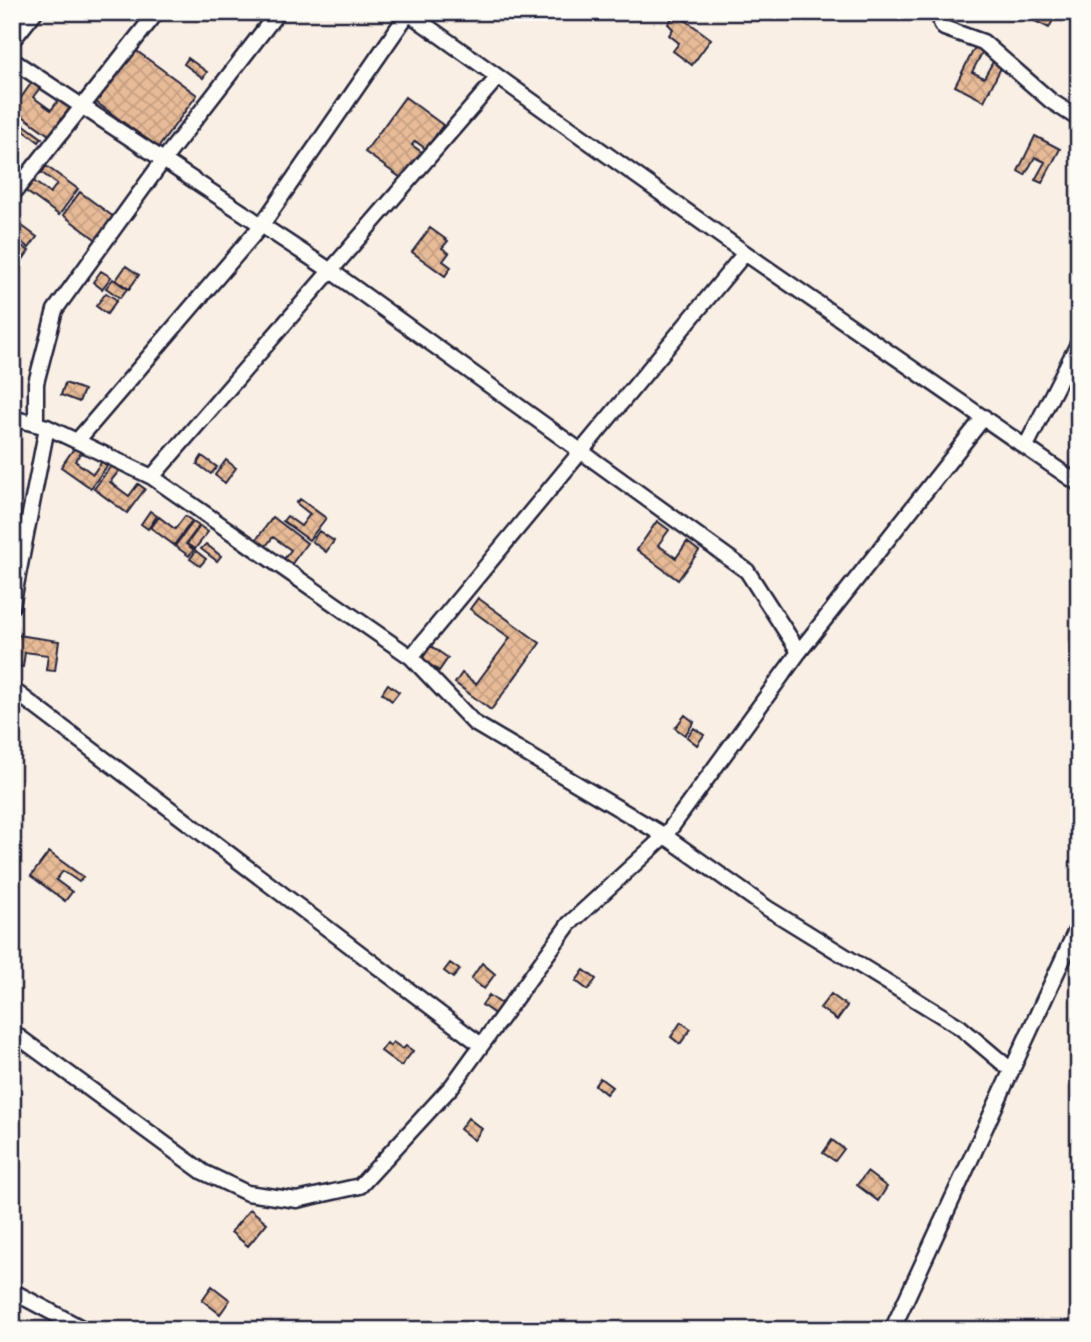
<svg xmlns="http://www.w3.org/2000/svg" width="1091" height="1342" font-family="Delius,sans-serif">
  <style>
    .building { fill: url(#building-cross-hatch); stroke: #22223b; stroke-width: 2 }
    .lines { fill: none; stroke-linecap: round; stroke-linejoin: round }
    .minor-casing { stroke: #22223b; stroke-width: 19 }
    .minor { stroke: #fdfcf7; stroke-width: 14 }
  </style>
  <defs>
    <pattern id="building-cross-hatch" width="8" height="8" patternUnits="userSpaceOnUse" patternTransform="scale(1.75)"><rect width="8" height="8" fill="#e7bb97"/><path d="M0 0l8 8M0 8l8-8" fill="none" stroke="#c6a083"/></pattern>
  </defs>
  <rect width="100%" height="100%" fill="#f9efe4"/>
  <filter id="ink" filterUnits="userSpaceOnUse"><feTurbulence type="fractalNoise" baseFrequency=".0143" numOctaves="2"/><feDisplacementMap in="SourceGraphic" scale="14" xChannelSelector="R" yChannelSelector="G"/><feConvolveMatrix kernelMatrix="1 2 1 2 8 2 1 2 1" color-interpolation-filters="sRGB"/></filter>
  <g filter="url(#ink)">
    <path class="building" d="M1040,12H1057L1049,28L1035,21Z
      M676,13L711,39L692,65L673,51L679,43L669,35L673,29L668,24Z
      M975,47L983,51L972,72L984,78L995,58L1004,62L984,101L955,86Z
      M134,49L197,95L158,148L96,102Z
      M188,58L207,72L203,78L184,64Z
      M35,78L43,84L33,97L51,110L61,97L72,105L49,135L13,109Z
      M405,97L443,125L426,149L415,141L412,145L423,153L404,180L365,152Z
      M12,116L42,138L39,142L23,130L16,139L12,136Z
      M1035,136L1060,149L1042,183L1035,180L1045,162L1035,157L1025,175L1018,171Z
      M46,166L78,189L59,215L20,187L28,177L50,193L57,184L42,173Z
      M80,192L115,218L98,241L63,215Z
      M18,223L37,237L29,248L12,235Z
      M430,228L448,241L442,248L449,253L443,261L451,267L445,276L412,252Z
      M12,239L29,251L19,265L12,259Z
      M126,266L139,275L129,289L116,280Z
      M101,271L111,277L102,289L93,282Z
      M113,279L127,289L120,298L106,288Z
      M106,293L117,300L107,314L96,306Z
      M65,383L84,390L79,402L61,395Z
      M77,444L84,449L75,461L93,474L102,461L107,466L91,488L61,467Z
      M202,456L217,467L211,474L197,464Z
      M226,460L236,468L225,483L215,475Z
      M111,466L119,471L110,482L129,496L138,484L145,489L127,513L94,489Z
      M300,499L326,518L309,540L283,521L287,516L301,526L310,514L296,503Z
      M150,511L157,516L148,529L141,524Z
      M185,516L192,521L174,545L151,528L159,517L175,529Z
      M273,517L307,543L288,569L280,564L291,550L273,537L262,551L253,544Z
      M657,521L669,530L658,545L676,558L687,542L699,551L678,580L637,550Z
      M193,522L199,526L186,544L194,550L189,556L175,546Z
      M200,526L208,532L195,549L187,544Z
      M319,531L334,541L326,552L312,541Z
      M206,544L221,556L217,561L201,549Z
      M196,551L206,559L200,566L190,559Z
      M478,598L540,643L491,710L455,683L462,673L476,684L510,638L470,609Z
      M17,635L59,641L55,671L46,670L48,655L25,652L23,667L12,666Z
      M431,646L448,658L439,671L422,659Z
      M388,684L399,692L392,701L382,693Z
      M685,715L694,722L685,735L675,728Z
      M694,728L704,735L697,745L687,737Z
      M49,852L83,877L79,882L63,871L56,880L72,892L65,901L31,876Z
      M450,963L460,970L453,978L444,971Z
      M482,963L495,974L484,989L471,979Z
      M584,970L596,979L588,990L576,981Z
      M831,994L847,1006L837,1020L820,1008Z
      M489,995L503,1005L496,1015L482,1005Z
      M681,1022L691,1029L680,1044L671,1037Z
      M393,1042L403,1049L406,1046L413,1051L401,1066L381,1051L387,1043L390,1046Z
      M600,1078L612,1087L606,1094L595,1085Z
      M468,1118L482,1129L474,1140L460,1129Z
      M832,1140L844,1149L835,1161L823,1153Z
      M867,1172L887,1187L878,1201L857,1185Z
      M250,1209L267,1223L248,1246L231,1232Z
      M212,1286L230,1300L220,1314L202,1300Z"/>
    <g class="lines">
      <defs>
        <path id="minor" d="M407,12L745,253L1079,484
          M943,12L941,23L944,28L983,42L1051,101L1079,119
          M12,41L35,12
          M12,60L331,271L747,571L799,652
          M498,77L152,477L411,657L745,253
          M12,195L157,12
          M12,418L47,427L152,477
          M36,424V383L55,310L162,162L278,12
          M77,441L261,226L409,12
          M1026,446L1079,342
          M12,606L47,427
          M411,657L474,723L665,836L767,908L960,1027L1011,1070
          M12,689L481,1045
          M12,1032L203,1172L247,1193L297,1200L360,1186L452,1086L569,924L665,836L799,652L984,417
          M12,1291L85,1330
          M892,1330L1079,924"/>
      </defs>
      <use href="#minor" class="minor-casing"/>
      <use href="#minor" class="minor"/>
    </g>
  </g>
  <rect width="1091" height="1342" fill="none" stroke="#fdfcf7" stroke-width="42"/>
  <rect x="21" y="21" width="1049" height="1300" fill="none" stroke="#22223b" stroke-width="2.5" filter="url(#ink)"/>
</svg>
